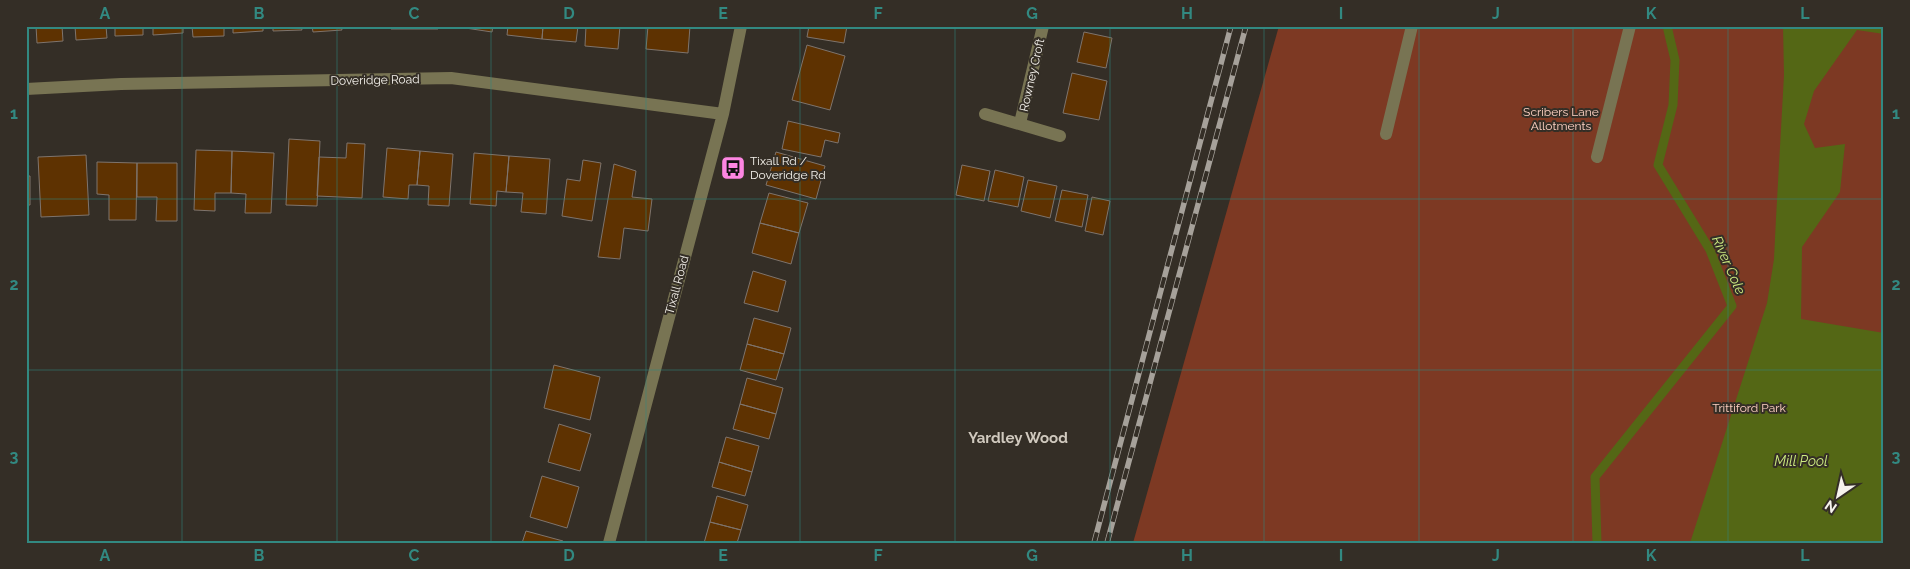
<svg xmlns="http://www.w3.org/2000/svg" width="1910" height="569" font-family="Raleway,sans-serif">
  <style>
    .green { fill: #7d3923 }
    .water { fill: #546715 }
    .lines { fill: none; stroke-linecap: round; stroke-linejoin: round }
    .stream { stroke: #546715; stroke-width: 9 }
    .building { fill: #5e3201; stroke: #7e746d }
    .minor { stroke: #787453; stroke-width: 12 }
    .rail-casing { stroke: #a6a19a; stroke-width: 5.5 }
    .rail { stroke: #342e26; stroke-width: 4; stroke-dasharray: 11; stroke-linecap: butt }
    .grid { fill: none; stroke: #328981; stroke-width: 1; stroke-opacity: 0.55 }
    .labels { text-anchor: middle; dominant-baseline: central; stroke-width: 4; stroke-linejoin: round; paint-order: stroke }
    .street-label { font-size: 12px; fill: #f6f3ed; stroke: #342e26 }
    .park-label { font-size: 12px; fill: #fed1c2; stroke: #342e26 }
    .poi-label { font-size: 12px; fill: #f6f3ed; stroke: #342e26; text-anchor: start }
    .water-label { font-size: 14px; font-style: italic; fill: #cdeb81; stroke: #342e26 }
    .quarter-label { font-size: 15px; font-weight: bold; fill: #d0c9be; stroke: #342e26 }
    .neatline { fill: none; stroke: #328981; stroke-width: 2 }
    .grid-label { font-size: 16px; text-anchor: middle; font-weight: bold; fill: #328981 }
  </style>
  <rect width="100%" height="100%" fill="#342e26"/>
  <path class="green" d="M1279,26H1884V543H1133Z"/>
  <path class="water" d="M1783,26H1884V34L1857,30L1814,91L1804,124L1815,148L1845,144L1840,192L1802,247L1801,319L1884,333V543H1690L1767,303L1774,259L1776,218L1784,75Z"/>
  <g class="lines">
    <path class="stream" d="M1597,543L1595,477L1732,306L1710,250L1658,165L1673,105L1675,60L1667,26"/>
  </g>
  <path class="building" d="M36,26H62L63,41L37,43Z
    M75,26H106L107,38L76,40Z
    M115,26H143V35L115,36Z
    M153,26H183V33L153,35Z
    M192,26H224V36L193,37Z
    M233,26H263V31L233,33Z
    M273,26H301L302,30L273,31Z
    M312,26H341L342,30L313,32Z
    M391,26H438V29H391Z
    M452,26H493L492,32Z
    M508,26H543L542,39L507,35Z
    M543,26H578L576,42L542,39Z
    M586,26H620L618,49L585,46Z
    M648,26H690L688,53L646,49Z
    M809,26H847L844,43L807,37Z
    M1084,32L1112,38L1106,68L1077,62Z
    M807,45L845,56L830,110L792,100Z
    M1072,73L1107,81L1099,120L1063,113Z
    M788,121L840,133L838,143L825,140L821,157L782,149Z
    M289,139L320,141L317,206L286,205Z
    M347,143L365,144L362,198L317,196L319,157L346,158Z
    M387,148L420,151L417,185H409L408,199L383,197Z
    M196,150L232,151L231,193H215V211L194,210Z
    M232,151L274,153L271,213H245L246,194L231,193Z
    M420,151L453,154L449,206L428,205L429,186L417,185Z
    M776,152L825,166L816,199L766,185Z
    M474,153L509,156L506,192L497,191L496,206L470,204Z
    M86,155L89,215L41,217L38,157Z
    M509,156L550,159L546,214L521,212L523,193L506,192Z
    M583,160L601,163L592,221L562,216L567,179L580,181Z
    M97,162L137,163L136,220H109V195L97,194Z
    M137,163H177V221H156L157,197H137Z
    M614,164L636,171L632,197L652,199L648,231L624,228L620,259L598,257Z
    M962,165L990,171L984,201L956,195Z
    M995,170L1024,177L1018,207L988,201Z
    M26,176H30V205H26Z
    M1028,180L1057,186L1050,218L1021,211Z
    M1062,190L1088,195L1082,227L1055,221Z
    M769,193L808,203L799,233L760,223Z
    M1092,197L1110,201L1103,235L1085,231Z
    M760,223L799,233L791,264L752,253Z
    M753,271L786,281L778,312L744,303Z
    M754,318L791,328L784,354L747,344Z
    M747,344L784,354L776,380L740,370Z
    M554,365L600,377L590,420L544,408Z
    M747,378L783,388L776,414L740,404Z
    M740,404L776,414L769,439L733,429Z
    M559,424L591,434L580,471L548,462Z
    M726,437L759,446L752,472L719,462Z
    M719,462L752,472L745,496L712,487Z
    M542,476L579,487L567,528L530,517Z
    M717,496L748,505L741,530L710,522Z
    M710,522L741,530L737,543H704Z
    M526,531L563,541L562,543H522Z"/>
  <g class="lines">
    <path class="minor" d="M26,89L121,84L451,78L723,114
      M985,114L1060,136
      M1020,123L1043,26
      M1386,134L1412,26
      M1597,157L1630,26
      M609,543L723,114L741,26"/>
    <defs>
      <path id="rail" d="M1094,543L1231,26
        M1107,543L1246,26"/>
    </defs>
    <use href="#rail" class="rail-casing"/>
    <use href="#rail" class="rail"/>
  </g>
  <path class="grid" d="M182,26V543M337,26V543M491,26V543M646,26V543M800,26V543M955,26V543M1110,26V543M1264,26V543M1419,26V543M1573,26V543M1728,26V543M26,199H1884M26,370H1884"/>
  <defs>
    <symbol id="bus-square" viewBox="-11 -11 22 22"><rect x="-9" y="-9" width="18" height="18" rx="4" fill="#fd86e2" stroke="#342e26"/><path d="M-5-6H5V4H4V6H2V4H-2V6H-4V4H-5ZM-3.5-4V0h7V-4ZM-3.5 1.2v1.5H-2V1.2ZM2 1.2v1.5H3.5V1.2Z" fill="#111"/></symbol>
  </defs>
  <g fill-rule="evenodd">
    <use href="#bus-square" x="719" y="154" width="28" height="28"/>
  </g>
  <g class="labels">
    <g class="street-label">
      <text transform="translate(1032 75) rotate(-77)">Rowney Croft</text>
      <text transform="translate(375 80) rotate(-1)">Doveridge Road</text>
      <text transform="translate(677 285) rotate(-75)">Tixall Road</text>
    </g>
    <g class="park-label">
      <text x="1561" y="112">Scribers Lane<tspan x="1561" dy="14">Allotments</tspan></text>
      <text x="1749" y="408">Trittiford Park</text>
    </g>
    <g class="poi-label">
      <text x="750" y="161">Tixall Rd /<tspan x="750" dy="14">Doveridge Rd</tspan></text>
    </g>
    <g class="water-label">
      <text transform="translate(1729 265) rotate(66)">River Cole</text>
      <text x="1801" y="461">Mill Pool</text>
    </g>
    <g class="quarter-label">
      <text x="1018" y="438">Yardley Wood</text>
    </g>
  </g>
  <rect width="1910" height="569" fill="none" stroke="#342e26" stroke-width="55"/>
  <g transform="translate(1838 496) rotate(214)" stroke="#342e26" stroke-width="4" paint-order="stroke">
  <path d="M0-4L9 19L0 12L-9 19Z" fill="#f6f3ed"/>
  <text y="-8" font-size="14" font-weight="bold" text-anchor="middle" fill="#f6f3ed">N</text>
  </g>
  <rect x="28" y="28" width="1854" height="514" class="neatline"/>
  <g class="grid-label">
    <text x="105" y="19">A</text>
    <text x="259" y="19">B</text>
    <text x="414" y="19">C</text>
    <text x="569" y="19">D</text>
    <text x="723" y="19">E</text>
    <text x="878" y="19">F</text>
    <text x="1032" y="19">G</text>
    <text x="1187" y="19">H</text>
    <text x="1341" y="19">I</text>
    <text x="1496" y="19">J</text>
    <text x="1651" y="19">K</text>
    <text x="1805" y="19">L</text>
    <text x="14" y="119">1</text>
    <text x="1896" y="119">1</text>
    <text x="14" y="290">2</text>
    <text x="1896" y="290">2</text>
    <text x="14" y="462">3</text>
    <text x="1896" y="462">3</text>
    <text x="105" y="561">A</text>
    <text x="259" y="561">B</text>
    <text x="414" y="561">C</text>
    <text x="569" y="561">D</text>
    <text x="723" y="561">E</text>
    <text x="878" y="561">F</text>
    <text x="1032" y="561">G</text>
    <text x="1187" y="561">H</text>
    <text x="1341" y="561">I</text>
    <text x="1496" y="561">J</text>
    <text x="1651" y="561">K</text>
    <text x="1805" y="561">L</text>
  </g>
</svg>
